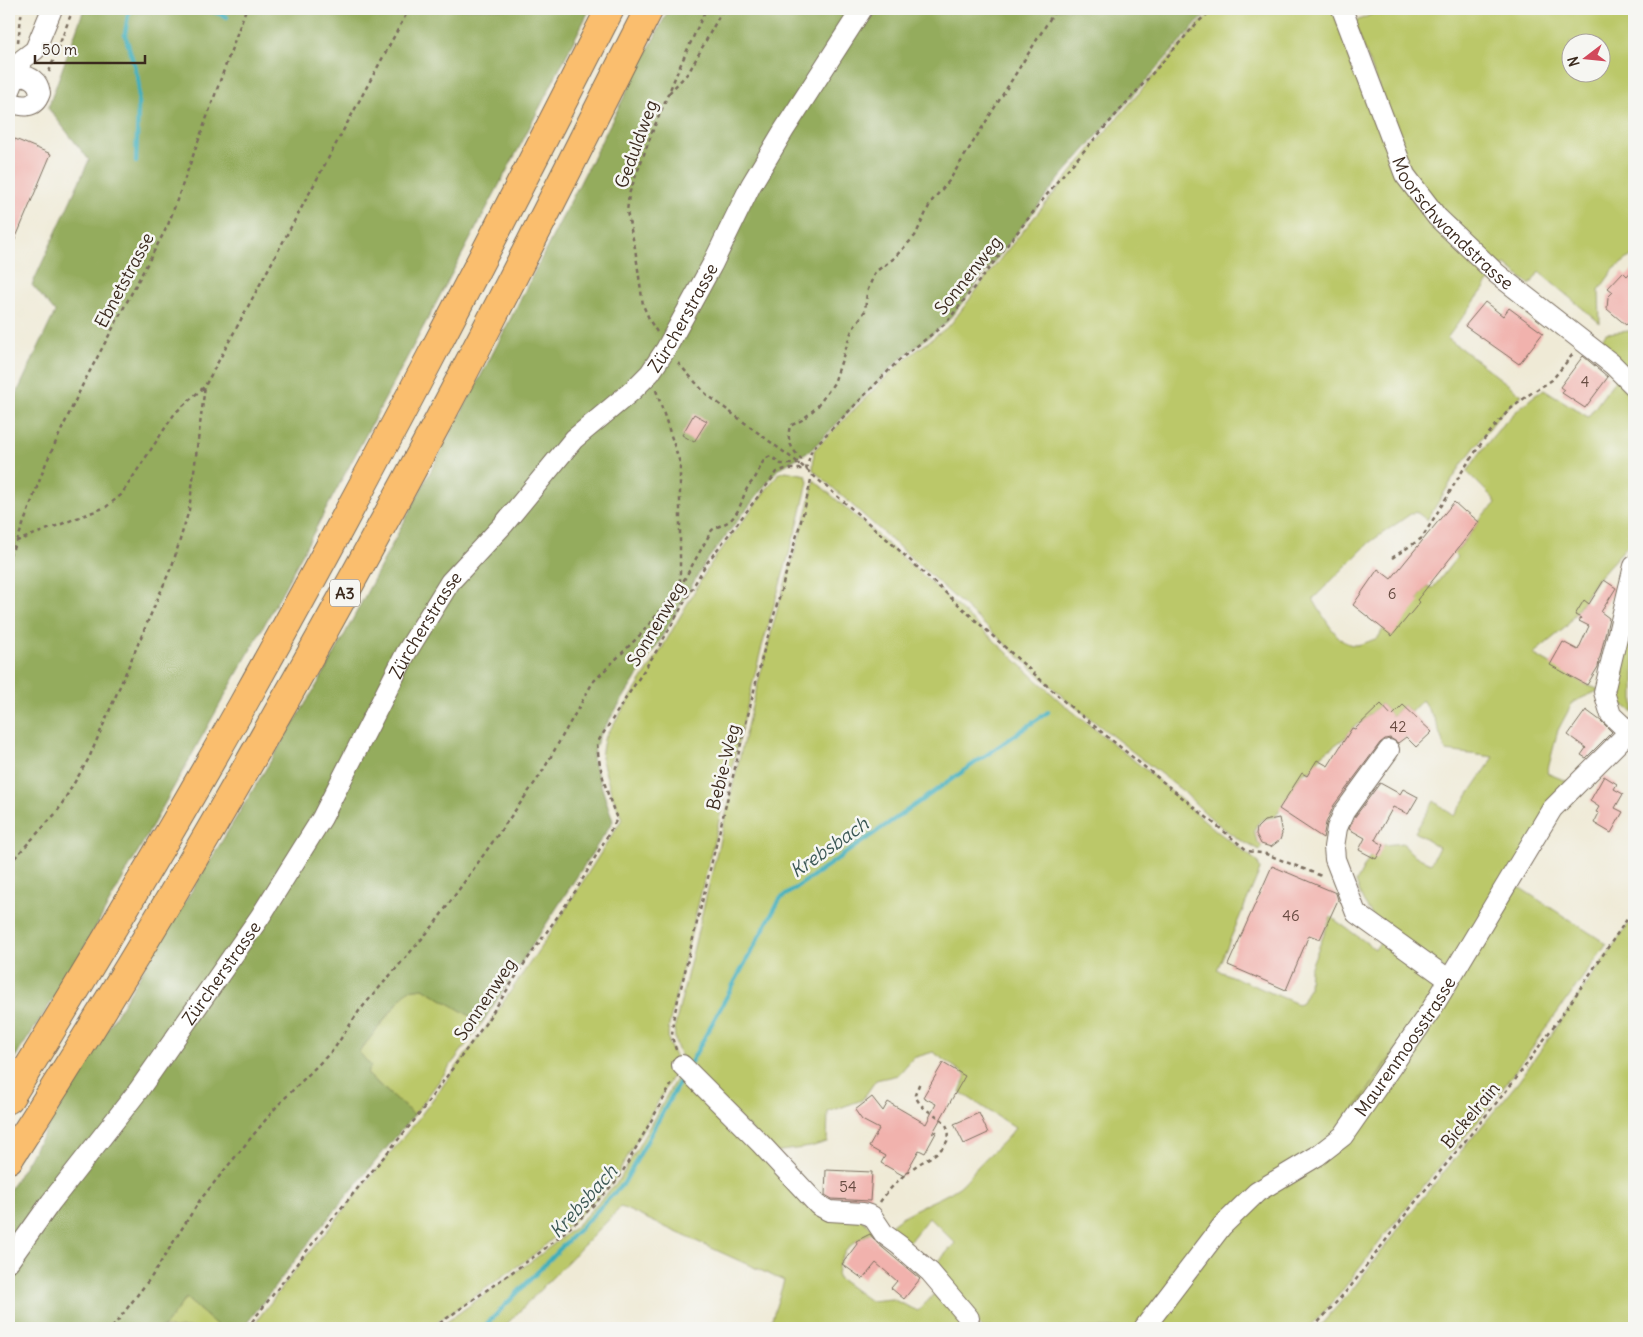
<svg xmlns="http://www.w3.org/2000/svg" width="1643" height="1337" font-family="Delius,sans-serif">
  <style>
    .green { fill: #bbc869; stroke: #7b7944; fill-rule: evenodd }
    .forest { fill: #94ac5d; stroke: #686b3e }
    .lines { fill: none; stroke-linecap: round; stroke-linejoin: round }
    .stream { stroke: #3eaebb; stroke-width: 4.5 }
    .building { fill: #f1b2ad }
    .minor-casing { stroke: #7a6d5e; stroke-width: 22 }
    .highway-casing { stroke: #7a6d5e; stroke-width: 30 }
    .path { stroke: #7a6d5e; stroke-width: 2.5; stroke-dasharray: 4 4; stroke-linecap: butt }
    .minor { stroke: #fff; stroke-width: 20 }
    .highway { stroke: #fabe6e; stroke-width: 28 }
    .labels { text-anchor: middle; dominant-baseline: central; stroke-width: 5; stroke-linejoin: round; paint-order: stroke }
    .number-label { font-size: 15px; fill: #684c42 }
    .shield { fill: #f6f6f2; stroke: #73675e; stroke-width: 1 }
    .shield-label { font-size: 16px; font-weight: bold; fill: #3b2a1e }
    .street-label { font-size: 18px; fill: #3b2a1e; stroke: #f6f6f2 }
    .water-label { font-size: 19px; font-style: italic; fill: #3c5855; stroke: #f6f6f2 }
  </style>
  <rect width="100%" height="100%" fill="#f6f6f2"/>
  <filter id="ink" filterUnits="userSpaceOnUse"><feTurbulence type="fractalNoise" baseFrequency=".02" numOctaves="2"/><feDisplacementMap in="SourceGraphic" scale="10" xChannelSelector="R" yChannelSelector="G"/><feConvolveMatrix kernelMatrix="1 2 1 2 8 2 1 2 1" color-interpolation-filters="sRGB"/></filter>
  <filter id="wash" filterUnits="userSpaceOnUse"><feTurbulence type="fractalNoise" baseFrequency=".0096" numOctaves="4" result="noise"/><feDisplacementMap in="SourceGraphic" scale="20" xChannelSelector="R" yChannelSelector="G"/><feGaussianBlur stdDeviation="1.12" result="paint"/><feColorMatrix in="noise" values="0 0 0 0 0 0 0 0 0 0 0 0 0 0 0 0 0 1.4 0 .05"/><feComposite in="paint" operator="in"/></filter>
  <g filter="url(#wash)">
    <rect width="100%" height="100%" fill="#efead6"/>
    <path class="green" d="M1216,9H1335L1402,181L1492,278L1447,338L1522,395L1502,412L1462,464L1427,520L1415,511L1370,542L1313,599C1321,612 1338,646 1355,645C1362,645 1371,640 1378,638L1383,629L1419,602L1417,600L1428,586L1433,588L1457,557L1454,554L1479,522L1478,520C1484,513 1490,510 1496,503L1493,498L1467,472C1489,439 1511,411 1544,389L1588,417L1618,376L1634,392V527L1630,533V543L1597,579L1566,627L1533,654L1587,685L1600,690L1573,702L1558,730L1547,773L1571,783L1445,970L1375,919L1363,901L1356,882L1370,856L1384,845L1403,843C1410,854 1418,858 1431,863L1439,847L1415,832L1434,801L1454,816L1494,757L1446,751L1435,720L1422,700L1411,712L1403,705L1392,716L1381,704L1363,721L1352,728L1346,737L1322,755L1311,770L1302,773L1275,817C1255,818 1248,832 1262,847L1260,850C1232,839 1205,814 1184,792L1064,698L926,571L813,470L814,450L899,364L950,325L1004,254L1093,146L1199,24Z
      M1384,9H1634V254L1614,269L1599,290L1600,323L1539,272L1530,285L1505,264L1501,269L1439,211L1411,171L1354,22ZM1570,42H1600V72H1570Z
      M1634,327V379L1597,347L1606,333L1630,331Z
      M786,471L806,475L808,482L800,516L761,650L674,1003C672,1015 666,1030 669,1042C671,1052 679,1058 677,1068L615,1179L595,1200L567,1227L532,1256L429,1328H251L300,1264L418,1119L487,1026L553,929L622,819L610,789L601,757L604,739L662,648L709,566L778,474Z
      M814,480L935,586L1062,703L1146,770L1218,832L1258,862L1260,870L1217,970L1298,1004L1302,1002L1309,988L1310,969L1331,917L1375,949L1384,938L1422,968L1434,986L1433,998L1333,1140L1272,1177L1138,1328H982L930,1271L955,1243L929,1217L905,1247L886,1230C905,1209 936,1203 959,1187C967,1181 973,1171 980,1164C991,1152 1005,1142 1015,1128L960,1092L966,1075L933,1052L913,1058L898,1075L876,1080L862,1100L828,1112L827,1142L810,1147L774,1152L686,1065C678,1049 673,1044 675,1026L751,710L777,610L808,508Z
      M1634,598V713L1624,705L1614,709L1610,681Z
      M1511,882L1607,944L1486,1111L1416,1195L1335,1300L1309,1328H1149L1252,1205L1321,1158Z
      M1634,916V1328H1318L1355,1286L1411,1212L1519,1081Z
      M423,988L482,1023L414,1115L366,1073L359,1052L408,990Z
      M682,1072L817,1210L859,1218L876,1231C854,1240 838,1251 837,1277L870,1301L892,1299L918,1311L939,1289L962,1323L959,1328H769L784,1281L621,1207L503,1328H438L537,1257L575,1227L620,1179L678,1075Z
      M186,1298L220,1328H163Z"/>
    <path class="forest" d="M84,9H590L521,144L267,620L69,975L9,1067V410L55,312L32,285L89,160L48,108Z
      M669,9H1213L1197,23L1060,178L946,323L898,361L812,449L777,470L705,563L657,645L599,736L592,758L613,821L482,1023L423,988L408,990L359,1052L371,1066L367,1074L414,1115L321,1227L243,1328H220L186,1298L163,1328H9V1191L326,670L497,345Z"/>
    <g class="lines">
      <path class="stream" d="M129,9L125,34L139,82L136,162
        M207,9L227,17
        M691,1062L780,899L1048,712
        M483,1328L624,1183L682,1077"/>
    </g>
    <g id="blocks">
      <path class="building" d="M15,139L51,154L9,254V155Z
        M1634,268V316L1626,325L1607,309L1608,297L1613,292L1608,288L1623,272L1627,276Z
        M1485,302L1503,316L1509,308L1543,333L1519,364L1465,326Z
        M1583,356L1608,377L1585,408L1562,393L1564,390L1560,387Z
        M694,414L707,421L694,442L682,435Z
        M1454,502L1465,512L1466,511L1479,522L1417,600L1420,602L1392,636L1353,605L1378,569L1391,579Z
        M1604,580L1616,588L1601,612L1609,618L1600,657L1598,661L1599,662L1598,667L1587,685L1550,665L1563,642L1578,650L1589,626L1579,621L1581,618L1575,615L1584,600L1589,604Z
        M1381,704L1392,716L1403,705L1432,732L1416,747L1406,737L1398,743L1390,738L1385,739L1380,743L1334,805L1326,823L1323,838L1279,809L1302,773L1307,776L1317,760L1328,766L1352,728L1355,729Z
        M1586,710L1601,721L1612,732L1586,758L1581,755L1586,748L1568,735Z
        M1604,776L1617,784L1614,789L1623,794L1615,808L1623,812L1611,833L1594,823L1599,813L1596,812L1599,807L1590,801Z
        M1380,783L1400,794L1403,789L1418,797L1408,814L1393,807L1375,840L1384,845L1376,859L1359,850L1365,838L1349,829L1354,818Z
        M1279,818L1282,834L1280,840L1271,847L1261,844L1256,834L1257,828L1264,821Z
        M1272,866L1336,893L1338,900L1320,939L1309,935L1286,990L1228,965Z
        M943,1063L965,1076L932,1134L937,1131L925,1153L919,1150L904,1176L881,1163L885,1156L869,1147L879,1129L862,1120L855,1110L872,1097L883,1111L888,1102L926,1124L936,1104L923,1097Z
        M979,1113L988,1133L964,1144L954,1124Z
        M826,1170L872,1172L870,1201L832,1199L825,1195Z
        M870,1234L877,1243L920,1279L904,1299L891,1288L897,1281L876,1263L863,1279L842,1264L857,1244L856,1241Z"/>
    </g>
  </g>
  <g filter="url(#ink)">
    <use href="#blocks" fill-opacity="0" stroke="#7a6d5e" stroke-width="1"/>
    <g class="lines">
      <defs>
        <g id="minor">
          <path id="s1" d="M1342,9L1405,175L1437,217L1497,274L1612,364L1634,386"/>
          <path d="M9,93L23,59L35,50L52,9"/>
          <path d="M9,102C22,106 34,110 40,93C38,79 29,77 17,73"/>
          <path d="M1629,732L1611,715L1604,692L1634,566"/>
          <path d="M1389,750L1344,812L1337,828L1334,847L1335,859L1356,913L1448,979"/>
          <path d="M682,1065L761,1144L818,1205L829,1211L863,1213L872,1216L884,1234L899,1245L930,1272L969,1318"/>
          <path id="s2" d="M9,1261L51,1202L138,1091L260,917L322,818L406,653L450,582L504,524L574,439L633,390L650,373L666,349L712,265L751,185L784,130L862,9"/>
          <path id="s3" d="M1144,1328L1222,1226L1257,1192L1317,1156L1343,1136L1431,1010L1552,809L1629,732"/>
        </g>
        <path id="highway" d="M9,1099C89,969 167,839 242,706C370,477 491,243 610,9
          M9,1159C162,922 302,676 435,427C509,289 578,148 649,9"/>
      </defs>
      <use href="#minor" class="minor-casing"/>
      <use href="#highway" class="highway-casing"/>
      <path class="path" d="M18,42L22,9
        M49,72L73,9
        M669,93L689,72L723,9
        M657,332L650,321L643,305L635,248L627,212L629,194L653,130L680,66L706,9
        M678,363L706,394L800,464L889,541L1066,703L1248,851L1266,854L1324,877
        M656,390L680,463V586
        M9,545L17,541L106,507L121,495L175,413L204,387
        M9,556L17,541L46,463L83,384L168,225L246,9
        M1392,558L1422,538L1463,470L1485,438L1509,410L1530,394L1552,380L1573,354
        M9,864L57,812L89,758L173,563L189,510L205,386L409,9
        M676,1050L672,1037L673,1020L764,650L805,507L812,475
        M880,1202C889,1189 900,1178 913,1168C922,1161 937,1155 944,1146C949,1140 950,1133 947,1127C940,1112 923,1115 915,1095L920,1082
        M112,1328L152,1276L200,1200L277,1106L334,1049L359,1011L433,926L541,774L593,682L641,634L680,587L712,530C723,523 729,525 737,512C742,504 744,491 750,484C752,481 754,480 755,478C760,470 761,459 771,456L781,464H800L801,459C792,449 786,441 790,426L802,420L817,407L834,383L852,330L865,311L867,292L875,272L893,259L915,236L931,202L949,181L1056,9
        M247,1328L323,1230L417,1117L485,1024L524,964L577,889L617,819C607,793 599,770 597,743L659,647L706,564L777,472L785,469H806L812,449L898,361L946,323L1060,178L1197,23L1213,9
        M433,1328L542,1251L580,1219L619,1178L674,1080
        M1313,1328L1351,1286L1412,1206L1515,1080L1571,1002L1634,909"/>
      <use href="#minor" class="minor"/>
      <use href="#highway" class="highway"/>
    </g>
  </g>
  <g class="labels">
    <g class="number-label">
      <text x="1585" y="381">4</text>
      <text x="1392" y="593">6</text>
      <text x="1398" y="726">42</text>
      <text x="1291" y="915">46</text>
      <text x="848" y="1186">54</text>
    </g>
    <rect class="shield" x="330" y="579.5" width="30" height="27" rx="4"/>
    <g class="shield-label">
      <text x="345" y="593">A3</text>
    </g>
    <g class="street-label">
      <text transform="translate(636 144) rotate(-70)">Geduldweg</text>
      <text stroke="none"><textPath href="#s1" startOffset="245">Moorschwandstrasse</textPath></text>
      <text transform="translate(968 275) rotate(-51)">Sonnenweg</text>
      <text transform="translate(124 280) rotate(-62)">Ebnetstrasse</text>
      <text stroke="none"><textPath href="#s2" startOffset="1166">Zürcherstrasse</textPath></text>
      <text transform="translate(656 624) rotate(-59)">Sonnenweg</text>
      <text stroke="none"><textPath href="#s2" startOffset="762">Zürcherstrasse</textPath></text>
      <text transform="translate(723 767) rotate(-76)">Bebie-Weg</text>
      <text stroke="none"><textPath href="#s2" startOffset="358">Zürcherstrasse</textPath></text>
      <text transform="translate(485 999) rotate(-56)">Sonnenweg</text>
      <text stroke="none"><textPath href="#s3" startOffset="389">Maurenmoosstrasse</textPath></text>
      <text transform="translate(1470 1115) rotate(-50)">Bickelrain</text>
    </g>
    <g class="water-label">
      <text transform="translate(829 847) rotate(-35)">Krebsbach</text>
      <text transform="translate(583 1201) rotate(-48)">Krebsbach</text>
    </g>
  </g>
  <rect width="1643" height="1337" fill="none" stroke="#f6f6f2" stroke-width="30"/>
  <g transform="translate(1586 58) rotate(254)"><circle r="24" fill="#f6f6f2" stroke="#aba49d"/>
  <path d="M0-4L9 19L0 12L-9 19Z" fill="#d1495b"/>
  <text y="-8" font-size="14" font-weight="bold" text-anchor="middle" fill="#3b2a1e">N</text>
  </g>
  <path d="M35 55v8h110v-8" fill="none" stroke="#3b2a1e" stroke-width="2.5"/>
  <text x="42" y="55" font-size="15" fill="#3b2a1e" stroke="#f6f6f2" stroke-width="4" paint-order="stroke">50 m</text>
</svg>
